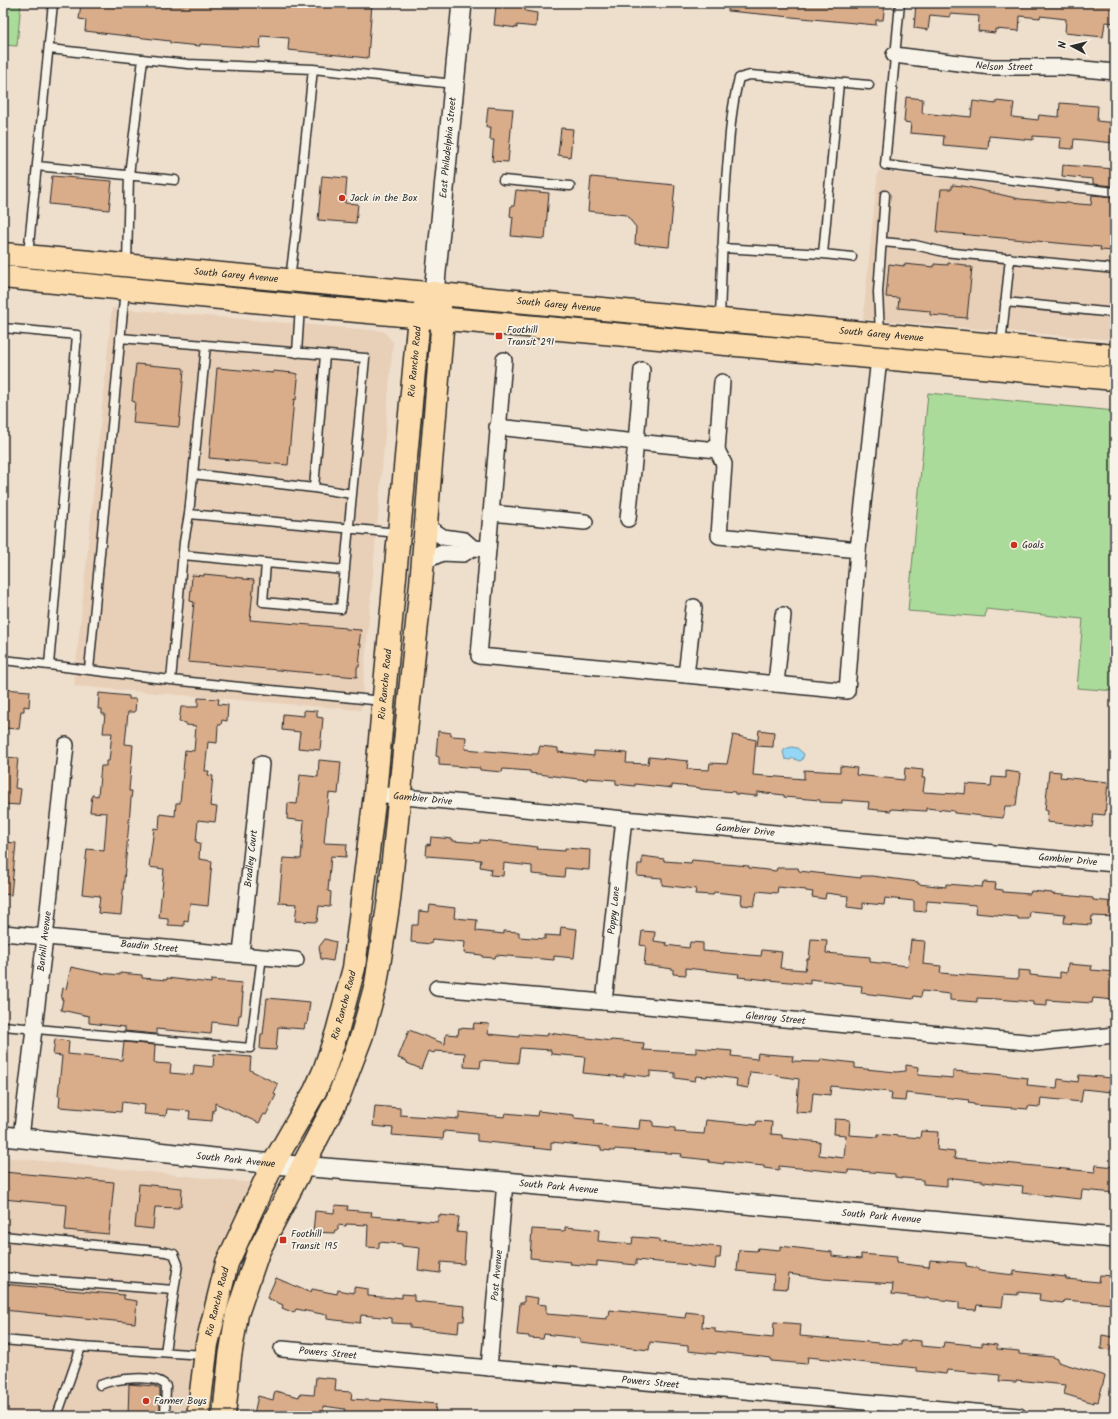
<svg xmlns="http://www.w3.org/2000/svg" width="1118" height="1419" font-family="Kalam,sans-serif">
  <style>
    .built { fill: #e8cfb8 }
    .green { fill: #abdb9a; stroke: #6b8362 }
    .water { fill: #93d6f5; stroke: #6992a4 }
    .building { fill: #d9ac8a; stroke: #2b2b2b }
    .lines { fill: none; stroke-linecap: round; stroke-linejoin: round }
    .service-casing { stroke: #2b2b2b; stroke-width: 11 }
    .minor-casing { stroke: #2b2b2b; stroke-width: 18 }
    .tertiary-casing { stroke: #2b2b2b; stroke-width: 22 }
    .primary-casing { stroke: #2b2b2b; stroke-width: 25 }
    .service { stroke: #f7f3e8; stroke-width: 8 }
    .minor { stroke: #f7f3e8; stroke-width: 15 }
    .tertiary { stroke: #f7f3e8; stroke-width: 19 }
    .primary { stroke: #fcdcac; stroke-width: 22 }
    .poi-dot { fill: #c8321e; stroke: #f7f3e8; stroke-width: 1.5 }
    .labels { text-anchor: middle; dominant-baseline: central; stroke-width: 3.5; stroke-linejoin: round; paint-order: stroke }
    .street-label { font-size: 10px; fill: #2b2b2b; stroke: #f7f3e8 }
    .poi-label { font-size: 10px; fill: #2b2b2b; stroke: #f7f3e8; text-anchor: start }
  </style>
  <rect width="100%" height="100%" fill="#eedecc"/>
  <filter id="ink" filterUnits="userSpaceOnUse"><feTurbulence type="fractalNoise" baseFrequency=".025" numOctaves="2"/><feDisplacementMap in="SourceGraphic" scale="8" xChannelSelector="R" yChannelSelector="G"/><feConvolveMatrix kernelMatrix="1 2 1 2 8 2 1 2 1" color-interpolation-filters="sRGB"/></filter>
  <g filter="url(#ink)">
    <path class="built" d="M878,171L1115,198V340L863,319Z
      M112,308L383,331L393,342L361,710L74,686Z
      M3,1157L254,1183L194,1416H3Z"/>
    <path class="green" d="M3,3H21L17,46L3,45Z
      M928,393L1115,411V691L1077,688L1083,619L986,609L985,617L908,611Z"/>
    <path class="water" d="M792,747L797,748L804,754L802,760L799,761L793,758L790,760L785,759L783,752L785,749Z"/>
    <path class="building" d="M81,3H372L368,58L288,50L289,38L261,36L260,48L200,44V46L170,43V41L85,31L86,20L79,19Z
      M498,3H526L525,11L537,13L536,27L517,25V28L494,25L496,6H498Z
      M729,3H885L883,20H876V25L728,11Z
      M916,3H1115V23L1105,22L1103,37L1065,33L1066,19L1040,16V18L1020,16L1019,31L995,29V33L978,31L979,16L950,14V17L930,15L928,30L914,28Z
      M906,97L923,99L922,113L951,116V115L971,117L973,101L996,104V101L1014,103L1012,117L1038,120L1039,115L1059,117L1060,103L1098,106L1097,121L1115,123L1114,143L1074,139L1073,149L1060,148L1061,138L1033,136V140L989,136L988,149L943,145L944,136L910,133L911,123L904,122Z
      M488,107L513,109L508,162L492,161L494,140H490L491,127H486Z
      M561,128L573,129L570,157L558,155Z
      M1063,165L1115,169L1113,186L1093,184V179L1062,176Z
      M52,176L112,181L109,210L49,204Z
      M322,176L347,178L345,203L358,204L356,223L318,220Z
      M591,177L675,185L669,247L635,244L636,227L626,215L588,211Z
      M952,185L963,186L1020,199L1091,205L1092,195L1113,197L1112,207H1115V251L1100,250L1101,247L937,232L941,189H952Z
      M516,190L549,193L545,239L511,236L513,217L510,216L511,206H514Z
      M948,263L966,265V267H972L967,318L930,315V311L898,308L899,298L886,297L889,264L904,266V264L934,267V264L948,265Z
      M136,364L183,368L184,370L179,427L133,423L135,402L132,401Z
      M217,368L273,373V371L293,373L297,374V379H298L296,400L294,399L288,465L209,458Z
      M204,574L243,578V579L254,580L250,620L346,628V629L361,630L359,644H361L359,667H357V677L188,662L194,602L190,601L192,575L204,576Z
      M3,689L30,691L29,707L24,706V711H21L19,729L3,728Z
      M99,693L129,696V699H136L135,712H128L125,744L133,745L129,791H132L131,799L121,915L98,913L100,896L82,894L87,849L104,851L107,813L90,812L92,795L98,796L101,766H106V761H109L112,733H103L105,714H102V709H98Z
      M198,698L219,699L218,704L228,705L227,721L222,720L221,725H218L217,743L208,742L205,771H209L208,775L213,776L210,806L217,807L215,822L198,820L196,842L200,843L199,859L212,861L208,906L190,904L188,921L184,920V926L168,925V919L159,918L164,869L149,867L154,828L159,829L160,814L175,816L176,803H180L185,750L194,751L196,726L186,725V723L179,722L181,707H198Z
      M304,710L317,711V717L323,718L320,750L298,748L300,732L282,730L283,714L304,716Z
      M759,730L774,732L773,747L757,746Z
      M438,731L451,733V736L466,737L465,749L532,755V754H538L540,746L558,748V752L594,756V751L627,753L626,763L648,764L649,757L688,761L687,769L709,770L710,763L727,764L733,735L756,740L753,775L804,779V770L840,772V766L857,768L856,775L904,780L905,768L923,770L922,778H925L923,792L956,794V793L965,794L966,784L991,786L992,777L1006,778V771L1020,773L1016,806H1005L1003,818L954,813V811L926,808V811L891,809V811L868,809L869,802L842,800V803L820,802V800L784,797V795L757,792V796L735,794V792L700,789V788L672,785V788L635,784V786L616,784V780L587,778V780L530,773V771L503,769L502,772L480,770V768L439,765V757L436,756Z
      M3,757L18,758L15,788L21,789L19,805L3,804Z
      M319,760L341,762L338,794L329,793L324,843L347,844L346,857L331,856L328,891L331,892L330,907L319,906L317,922L295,921L297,904L279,903L283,858L301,859L304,821L287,819L288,803L297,804L300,775L318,777Z
      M1049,771L1061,772L1060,777L1108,782L1105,815L1094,814L1092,827L1047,822L1048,811L1045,810Z
      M431,837L453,839V841L480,843V840L502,842V843L538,847L537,849L565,851V848L590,850L589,870L565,868L564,877L532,874V866L504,863L503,876L490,875L491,869L480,867L481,860L426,856L427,844L430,845Z
      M3,842L16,843L11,895L3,894Z
      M642,856L664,859V861L691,863L692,860L714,862V863L749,866V868L776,871L777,868H798L799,871L834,875L861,878V876H872L918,882V884L946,887V884L982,887L983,882L996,883L995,889L1003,890V892L1030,894L1031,891L1052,893V894L1093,898V900L1115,902V917L1092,916L1091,925L1064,923L1065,914L1030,911L1029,919H1018V917L975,913L976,905L927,901L926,912L914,911V901L885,898L884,905L863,903V909L847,907L848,896L826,893L825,899L812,897L813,892L806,891V890L778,887L777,893L757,891L754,906L742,905V903H741L742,895L714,892L713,895L695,894L696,889L662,885V878L637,876L638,864H642Z
      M430,905L455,908L454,918L477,920L476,931L504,934V931L519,932V937L545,939V935L560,936L561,927L577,929L574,958L554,956V960L496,955L495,958L482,957V955L464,953L465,942L432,939L431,944L411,942L412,925H418L419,911L429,912Z
      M642,931L655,932L654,941L667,943L666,945L689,948L690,942L703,943V951L761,956L762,950L782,952L780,968L805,970L807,959H809L811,939L827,940L826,953L870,957V962L908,966L911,940L925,941L923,964L941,966L940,973L1018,979V970L1030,971V975L1060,978V972L1067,973L1068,964L1092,966L1091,970L1115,972V1000L1093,998L1092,1003L1047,1000V1006L1033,1005V1002L997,999L977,998V1002L950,1000V994L922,991L921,997L914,996L913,999L861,993L862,986L842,984V983L810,979V984L738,977L739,974L686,968V975L673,974V969L644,965L646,946L640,945Z
      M325,939L336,942L333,961L321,959L319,947Z
      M71,967L100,973L120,975V973L142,975V978L167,980V978L211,983V980L242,983L241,993H243L241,1015H239L238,1025L212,1022L211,1034L156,1029V1034L125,1031V1027L89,1023V1016L61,1010L63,999H61L63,988L66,989Z
      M267,998L310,1002L307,1024H305L304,1029L278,1027L276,1050L260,1049L261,1034H263Z
      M474,1023L489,1024L488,1034L519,1037V1034L547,1036L548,1033L611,1041V1040L644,1043L643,1050L696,1053V1048L732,1051L731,1056L757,1059L758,1053L765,1054L793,1056L792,1061L820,1062L821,1059L855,1063V1068L896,1072L906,1071V1065L919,1067L918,1075L953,1078V1071L994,1074L1028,1078L1027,1085L1057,1088L1058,1079L1078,1082L1079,1075L1112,1078L1111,1092L1083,1089L1081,1102L1041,1098L1040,1107L1028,1106V1109L974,1105V1104L968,1103L969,1100L906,1093L905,1101L891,1100L892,1093L890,1092L831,1086L830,1095L813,1093L811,1113L796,1112L799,1079L778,1076V1075L750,1072L748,1088L736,1086L737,1079L707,1075V1077L696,1076L695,1081L675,1078V1073L650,1071V1077L624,1074V1077L583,1073L585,1057L551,1054V1050L520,1048L518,1063L481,1060L480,1068L464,1067L465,1053L435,1051L434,1053L428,1051L421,1069L407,1063V1061L398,1058L409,1030L445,1044L446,1034L458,1035L459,1028L473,1029Z
      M55,1039L69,1041L68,1054L122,1060L124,1042L155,1045L154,1063L171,1064L170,1073L193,1075L194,1065L213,1067L214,1054L251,1057L250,1070L278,1084L274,1094L276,1095L266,1115L264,1114L259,1123L215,1103V1110H213L212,1121L189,1119L190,1111L167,1109L166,1116L144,1114L145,1105L122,1102L121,1112L59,1107L60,1096H58L62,1056L53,1055Z
      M375,1106L400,1108V1115L459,1119V1112L504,1117L505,1113L537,1116L538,1111L574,1115V1118L595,1120L594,1124L605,1125V1126L639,1129L640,1120L653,1121V1126L675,1128V1132L704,1134L706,1120L756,1125L757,1121L772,1122L771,1134L782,1135V1138L820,1142L819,1155L844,1158L846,1135L834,1134L835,1119L850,1120L849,1135L878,1137V1134L920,1138L921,1131L938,1132L937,1150L955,1152L954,1158L1095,1172L1096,1165L1115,1167V1193L1082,1190L1081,1199L1022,1193L1023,1186L983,1182V1181L953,1178L952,1179H947V1186L923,1184V1180L895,1177V1174L848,1170V1173L779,1166V1170L764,1168V1166L724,1162V1164L709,1162V1160L681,1157L682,1154L615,1149L614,1151L601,1150V1147L551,1142V1150L534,1148L535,1147L477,1141V1134L444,1131L443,1139L392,1135L393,1128L373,1126Z
      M4,1172L114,1182L109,1234L65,1230L67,1205L3,1199Z
      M139,1184L182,1188L181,1206L179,1205V1208L155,1207L153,1229L135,1227Z
      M335,1205L348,1206L347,1210L372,1212L371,1216L438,1222L439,1215L459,1217L457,1232L466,1233L464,1264L441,1262L440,1273L418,1270L420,1248L402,1246V1244L379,1242V1248L367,1247L368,1225L346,1224V1226L338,1225V1230H335L334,1233L313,1232L315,1211L334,1213Z
      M565,1227L599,1230L598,1241L632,1244L633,1237L659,1239V1242L721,1247L720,1258H716L715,1269L690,1266V1265L636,1260V1265L597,1261V1266L570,1264L571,1262L530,1258L532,1229L565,1231Z
      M780,1246L832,1252V1256L861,1259V1254L897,1257L896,1263L929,1267L930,1260L966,1263V1266L978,1268L980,1271L1014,1275V1271L1066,1277V1279L1099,1282L1100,1275L1113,1276L1112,1285H1115L1113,1304L1064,1300L1063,1303L1039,1300L1040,1294L1018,1292V1295L1004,1294L1002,1307L977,1305L976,1310L959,1309V1302L892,1294L893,1284L822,1279L789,1274L787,1289L773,1288L774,1275L737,1271L739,1250L757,1251L758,1248L780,1250Z
      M276,1278L311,1293L312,1289L337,1294L338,1290L354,1293V1287L368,1289V1296L394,1298V1297L402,1298V1294L414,1295V1301L465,1306L464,1321H459L458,1333L410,1328V1324L392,1323V1318L361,1315L360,1323L327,1319V1315L296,1309L294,1313L282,1308L283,1305L267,1298Z
      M3,1284L124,1295V1299L137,1301L135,1323L3,1310Z
      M524,1296L538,1298L537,1304L546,1305V1314L607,1319V1316H609L610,1310L685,1318L686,1312L703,1314L702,1327L715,1328V1332L773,1338L774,1322L801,1324L800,1336L901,1345V1341H910V1340L921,1341V1346L943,1348L944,1342L982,1346V1343L997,1345V1349L1019,1351V1354L1053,1357L1058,1359V1362L1105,1376L1098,1402L1094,1401V1403L1064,1394L1066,1385L1016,1380V1382L999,1381L1000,1375L947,1370L946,1374L917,1371V1368L808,1357L807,1364L771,1361V1358L717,1352L716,1354L688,1351V1346L650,1342L649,1350L580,1342V1338L544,1334L543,1339L529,1338V1336L517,1335L520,1303H524Z
      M1102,1335L1113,1337L1112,1350L1101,1349Z
      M316,1377L336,1379L335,1391L352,1392L351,1399L381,1401V1399L436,1404L435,1416H344L345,1409L323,1406V1416L281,1412L280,1416H261L254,1414L258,1396L273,1400L275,1391L299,1397L300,1394L314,1395Z
      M129,1384L154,1386L160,1389V1416H128Z"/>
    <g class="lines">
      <defs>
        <path id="service" d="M900,3L885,165L1115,192
          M49,49L188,64L313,69L454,84
          M37,166L175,180
          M503,180L570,186
          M882,242L915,245L944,252L1115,269
          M722,248L823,254L839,83
          M823,254L852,257
          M28,255L53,3
          M127,265L129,175L143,59
          M290,279L296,231L313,69
          M125,289L89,670L171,680L383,701
          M1005,302L1115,313
          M720,318C722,264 723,210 728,157C730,130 732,104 739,78L750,75L869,85
          M3,328L77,335L49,665L3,660
          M880,333L878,292L885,195
          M120,338L365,358L341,609L263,602L266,563L183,555
          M1001,345L1010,258
          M297,353L300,306
          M325,355L314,488L352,494
          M193,474L314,488
          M189,514L206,345
          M266,563L345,570
          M49,665L89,670
          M171,680L184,542L189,514L399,533
          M3,1026L250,1048L262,956
          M3,1236L166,1252L174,1254L178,1264L165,1352
          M3,1277L174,1290
          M3,1340L81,1347
          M100,1385C114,1379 156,1373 166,1386L165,1416
          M57,1416L81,1347L204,1355"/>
        <g id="minor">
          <path id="s1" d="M894,55L991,67H1063L1115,72"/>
          <path d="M504,360L479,656L686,675L694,607"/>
          <path d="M642,370L636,442L717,450L724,464L719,536L858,550L847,691L776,684"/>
          <path d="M497,427L636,442L628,519"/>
          <path d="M717,450L722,382"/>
          <path d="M491,513L585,522"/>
          <path d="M425,525L443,537L464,540L473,548"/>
          <path d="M858,550L879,358"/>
          <path d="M423,562L442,553L463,554L473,548L488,549"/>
          <path d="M686,675L776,684L783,615"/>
          <path id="s2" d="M375,794L624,819L1115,864"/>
          <path id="s3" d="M3,933L296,960"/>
          <path id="s4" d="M241,954L261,764"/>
          <path id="s5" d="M437,988L604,1002L1036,1043L1115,1035"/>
          <path id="s6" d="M604,1002L624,819"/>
          <path id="s7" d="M21,1137L45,938L66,745"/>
          <path id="s8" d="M282,1349L1019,1416"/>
          <path id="s9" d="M489,1368L505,1182"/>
        </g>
        <g id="tertiary">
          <path id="s10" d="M434,293L462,3"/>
          <path id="s11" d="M3,1136L273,1164L505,1182L1115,1238"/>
        </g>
        <g id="primary">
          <path id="s12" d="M3,254L1115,356"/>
          <path d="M3,277L324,308L1115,379"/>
          <path id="s13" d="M198,1416L207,1344L227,1263L273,1164L315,1091L324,1071L337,1032L354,968L375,794L419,316L434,293"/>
          <path d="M224,1416L230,1357L237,1314L258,1252L338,1098L362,1035L376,984L389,900L421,584L443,318L434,293"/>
        </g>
      </defs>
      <use href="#service" class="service-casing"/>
      <use href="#minor" class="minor-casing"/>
      <use href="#tertiary" class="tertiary-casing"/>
      <use href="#primary" class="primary-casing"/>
      <use href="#service" class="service"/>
      <use href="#minor" class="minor"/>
      <use href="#tertiary" class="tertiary"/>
      <use href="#primary" class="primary"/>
    </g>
  </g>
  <g class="poi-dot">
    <circle cx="342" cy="198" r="4"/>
    <rect x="495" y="332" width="8" height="8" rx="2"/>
    <circle cx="1014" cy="545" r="4"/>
    <rect x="279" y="1236" width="8" height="8" rx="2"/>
    <circle cx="146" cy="1401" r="4"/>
  </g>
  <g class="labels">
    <g class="street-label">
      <text stroke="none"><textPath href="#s1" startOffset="111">Nelson Street</textPath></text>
      <text stroke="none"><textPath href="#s10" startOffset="146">East Philadelphia Street</textPath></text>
      <text stroke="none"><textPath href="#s12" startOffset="234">South Garey Avenue</textPath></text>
      <text stroke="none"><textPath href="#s12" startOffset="558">South Garey Avenue</textPath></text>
      <text stroke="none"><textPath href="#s12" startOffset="882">South Garey Avenue</textPath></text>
      <text stroke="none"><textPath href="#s13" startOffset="1088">Rio Rancho Road</textPath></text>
      <text stroke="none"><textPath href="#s13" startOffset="764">Rio Rancho Road</textPath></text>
      <text stroke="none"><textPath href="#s2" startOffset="48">Gambier Drive</textPath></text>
      <text stroke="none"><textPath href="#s2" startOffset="372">Gambier Drive</textPath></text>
      <text stroke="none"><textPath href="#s4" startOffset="96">Bradley Court</textPath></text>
      <text stroke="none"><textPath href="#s2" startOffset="696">Gambier Drive</textPath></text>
      <text stroke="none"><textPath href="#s6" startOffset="92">Poppy Lane</textPath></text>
      <text stroke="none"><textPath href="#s7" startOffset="197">Barhill Avenue</textPath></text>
      <text stroke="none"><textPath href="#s3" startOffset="147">Baudin Street</textPath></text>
      <text stroke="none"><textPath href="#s13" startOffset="440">Rio Rancho Road</textPath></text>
      <text stroke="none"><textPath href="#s5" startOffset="340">Glenroy Street</textPath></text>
      <text stroke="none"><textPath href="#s11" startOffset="234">South Park Avenue</textPath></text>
      <text stroke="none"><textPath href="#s11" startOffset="558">South Park Avenue</textPath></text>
      <text stroke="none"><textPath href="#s11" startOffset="882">South Park Avenue</textPath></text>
      <text stroke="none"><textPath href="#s9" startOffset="93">Post Avenue</textPath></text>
      <text stroke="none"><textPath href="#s13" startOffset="116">Rio Rancho Road</textPath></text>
      <text stroke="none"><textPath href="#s8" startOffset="46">Powers Street</textPath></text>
      <text stroke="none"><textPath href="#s8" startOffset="370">Powers Street</textPath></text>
    </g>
    <g class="poi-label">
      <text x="350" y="198">Jack in the Box</text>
      <text x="507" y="330">Foothill<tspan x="507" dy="12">Transit 291</tspan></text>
      <text x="1022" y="545">Goals</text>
      <text x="291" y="1234">Foothill<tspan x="291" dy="12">Transit 195</tspan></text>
      <text x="154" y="1401">Farmer Boys</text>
    </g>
  </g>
  <rect width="1118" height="1419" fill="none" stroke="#f7f3e8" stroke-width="16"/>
  <rect x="8" y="8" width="1102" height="1403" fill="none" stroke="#2b2b2b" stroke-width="1.5" filter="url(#ink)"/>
  <g transform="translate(1072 46) rotate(277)" stroke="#f7f3e8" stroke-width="3" paint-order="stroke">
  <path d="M0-3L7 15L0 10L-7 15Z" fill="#2b2b2b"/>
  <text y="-6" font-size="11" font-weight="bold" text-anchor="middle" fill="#2b2b2b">N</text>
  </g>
</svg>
